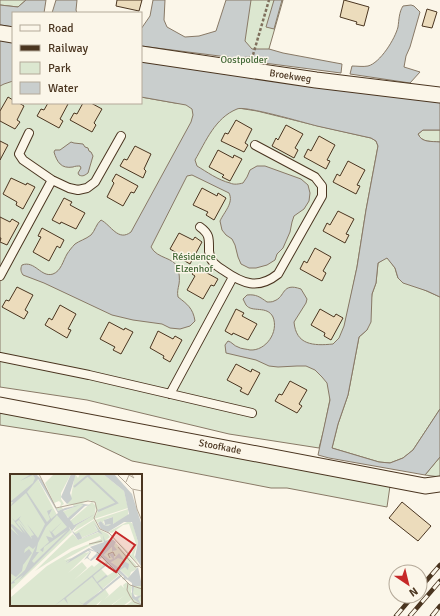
<svg xmlns="http://www.w3.org/2000/svg" width="440" height="616" font-family="Signika,sans-serif">
  <style>
    .green { fill: #dce7d0; stroke: #887966 }
    .water { fill: #c9cecd; stroke: #887966 }
    .building { fill: #ecdcbc; stroke: #4a3520 }
    .lines { fill: none; stroke-linecap: round; stroke-linejoin: round }
    .service-casing { stroke: #4a3520; stroke-width: 10 }
    .minor-casing { stroke: #4a3520; stroke-width: 17 }
    .path { stroke: #7f6f5c; stroke-width: 2.5; stroke-dasharray: 3 2; stroke-linecap: butt }
    .service { stroke: #fbf6e9; stroke-width: 8 }
    .minor { stroke: #fbf6e9; stroke-width: 15 }
    .rail-casing { stroke: #4a3520; stroke-width: 4.5 }
    .rail { stroke: #fbf6e9; stroke-width: 3; stroke-dasharray: 9; stroke-linecap: butt }
    .labels { text-anchor: middle; dominant-baseline: central; stroke-width: 3; stroke-linejoin: round; paint-order: stroke }
    .park-label { font-size: 10px; fill: #436837; stroke: #fbf6e9 }
    .street-label { font-size: 10px; fill: #4a3520; stroke: #fbf6e9 }
    .inset-river { fill: none; stroke: #c9cecd; stroke-width: 2 }
    .inset-road { fill: none; stroke: #b4a999; stroke-width: 1 }
    .view { fill: #c62828; fill-opacity: 0.15; stroke: #c62828; stroke-width: 2 }
    .inset-edge { fill: none; stroke: #4a3520; stroke-width: 2 }
  </style>
  <rect width="100%" height="100%" fill="#fbf6e9"/>
  <path class="green" d="M0,0H26L18,7L0,5Z
    M240,0H283L258,87L215,81Z
    M0,76L13,79V103H141V97L175,103L238,108L257,111L318,126L371,138L376,141L378,146L366,210L357,267L324,429L319,448L229,434L87,400L0,387Z
    M423,130H440V142C431,141 422,143 418,134Z
    M387,257L395,268L398,278L440,297V409L413,450L403,458L390,463L379,462L332,448L338,424L348,395L359,337L367,330L372,294L376,283L378,263Z
    M0,412L390,486L387,507L287,488H271L132,461L84,438L0,425Z
    M440,457V477L425,475Z"/>
  <path class="water" d="M26,0H46L44,13H13V27L0,25V5L18,7Z
    M56,0H77L76,10L77,13H52Z
    M153,0H165L164,20L167,27L185,37L199,36L216,31L226,0H251L245,41L252,49H269L283,53L342,64L341,73L264,63L250,57L235,58L141,46V29L150,16Z
    M274,0H282L274,29L266,27Z
    M411,5L414,6L420,12L410,47L406,56L404,67L420,72L410,83L350,74L352,66C357,66 363,67 368,66C380,63 395,39 398,27C399,20 399,12 403,6Z
    M0,40L13,42V81L4,84L0,86Z
    M141,61L440,100V130H423L418,134C422,143 431,141 440,142V297L427,291L403,283L398,278L395,268L387,258L378,263L376,283L372,294L371,322L367,330L359,337L348,395L338,424L332,448L379,462L390,463L403,458L413,450L440,409V457L425,475L329,458L318,455L330,400L327,383L322,377L315,370L306,366H297L278,367L269,366L256,360L226,353L225,345L228,341C232,342 234,346 238,347C241,349 247,349 250,350C266,351 279,332 273,317C267,305 252,313 246,305C245,303 244,301 243,299L247,295C256,294 260,297 267,302C269,302 273,302 274,301C286,297 281,282 301,289L307,299L306,303L294,322C296,345 313,346 333,344L339,338L344,326L357,267L366,210L378,146L376,141L371,138C353,134 335,130 317,126C305,123 244,105 237,109C215,118 206,141 195,160L197,166C207,172 218,180 230,183C234,185 239,184 243,183L247,177L250,170L257,166H265L301,179L308,185L310,193L309,201L304,209L294,216L292,222L290,232L283,248L277,254L275,260L267,265L256,268H249L241,264L238,257L235,245L232,239L226,235L222,230L220,221C224,212 234,203 229,193L192,175L187,176L151,247C157,259 174,257 178,268C179,272 180,280 179,284C178,289 177,292 178,297C187,304 193,308 195,321L190,326L180,329L170,328L162,324L133,320L112,315L44,283L23,275C21,272 20,269 22,265C35,260 41,278 53,274C61,271 63,261 67,254C69,251 72,247 75,244C79,241 86,239 91,235C95,231 96,224 101,220C111,225 118,242 131,232L191,122L193,115L192,109L186,105L141,97Z
    M71,142L74,143L83,144L85,147L88,148L89,151L91,152L93,156L88,173C85,175 83,177 79,175L78,173L81,168L80,166C78,166 75,166 73,167C61,169 57,162 54,152L55,150H60Z"/>
  <path class="building" d="M117,0H142L139,11L116,6Z
    M344,0L369,7L364,26L356,24L357,22L340,17Z
    M427,9L437,12L432,28L422,26Z
    M8,97L13,100V103H19L24,106L17,120L20,122L15,129L0,121V111Z
    M48,103H66L68,104L60,119L63,121L59,128L37,116L41,109L44,110Z
    M83,103H91L102,109L94,123L96,125L92,132L70,120L74,113L77,114Z
    M236,120L252,129L245,143L248,145L244,152L221,141L225,133L228,134Z
    M286,125L303,134L295,148L298,150L294,158L272,146L276,138L278,140Z
    M319,136L335,145L327,160L330,161L326,169L304,157L308,149L311,151Z
    M0,141L8,145L0,160Z
    M135,146L151,154L144,169L146,171L143,178L120,166L124,159L127,160Z
    M218,150L233,158L234,155L242,159L230,181L222,177L224,175L209,167Z
    M348,161L365,170L357,185L360,186L356,194L333,182L337,174L340,176Z
    M116,174L138,186L134,193L131,192L123,206L107,197L114,183L112,181Z
    M11,178L26,185L27,183L35,187L23,209L16,205L17,202L3,194Z
    M202,188L217,196L218,193L226,198L214,220L206,215L208,212L193,205Z
    M64,198L72,202L70,205L85,213L76,229L61,222L60,224L52,220Z
    M338,211L354,219L346,234L349,235L345,243L323,231L327,223L330,225Z
    M0,217L10,222L12,219L19,223L7,245L0,242L1,238H0Z
    M42,228L64,240L60,248L57,246L49,261L33,252L41,237L38,236Z
    M179,233L193,240L195,237L202,242L190,264L183,260L184,257L170,249Z
    M315,248L331,257L323,271L326,273L322,281L300,269L304,261L307,263Z
    M196,267L218,279L214,286L211,285L203,299L187,290L195,276L192,274Z
    M17,287L33,295L25,310L28,312L24,319L2,307L6,300L9,301Z
    M60,305L76,314L68,329L71,330L67,338L45,325L49,318L52,320Z
    M236,309L244,313L242,316L257,324L248,340L233,333L232,335L225,331Z
    M320,309L334,317L336,314L343,318L331,340L324,336L325,333L311,325Z
    M109,322L124,330L125,328L133,332L121,354L113,350L115,347L100,339Z
    M158,331L173,339L175,336L182,340L170,362L163,358L164,356L150,348Z
    M236,364L251,372L252,369L260,373L248,395L240,391L242,388L227,380Z
    M290,381L307,390L299,404L302,406L297,413L275,401L279,394L282,395Z
    M402,502L431,526L418,541L389,518Z"/>
  <g class="lines">
    <defs>
      <path id="service" d="M29,133L19,154L23,160L52,180L69,188L78,190L87,188L95,182L121,136
        M200,227C210,234 209,239 209,251C209,251 210,257 210,257C212,263 218,267 223,270C243,284 258,290 278,274L322,196V186L315,177L255,145
        M0,276L52,180
        M0,357L89,375L252,413
        M170,394L233,277"/>
      <g id="minor">
        <path d="M0,33L13,35"/>
        <path id="s1" d="M141,54L316,80L440,95"/>
        <path id="s2" d="M0,405L425,486L440,484"/>
      </g>
    </defs>
    <use href="#service" class="service-casing"/>
    <use href="#minor" class="minor-casing"/>
    <path class="path" d="M253,55L269,0"/>
    <use href="#service" class="service"/>
    <use href="#minor" class="minor"/>
    <defs>
      <path id="rail" d="M420,588L440,565
        M396,616L413,596
        M410,616L440,581
        M432,616L440,606"/>
    </defs>
    <use href="#rail" class="rail-casing"/>
    <use href="#rail" class="rail"/>
  </g>
  <g class="labels">
    <g class="park-label">
      <text x="244" y="60">Oostpolder</text>
      <text x="194" y="257">Résidence<tspan x="194" dy="12">Elzenhof</tspan></text>
    </g>
    <g class="street-label">
      <text stroke="none"><textPath href="#s1" startOffset="151">Broekweg</textPath></text>
      <text stroke="none"><textPath href="#s2" startOffset="224">Stoofkade</textPath></text>
    </g>
  </g>
  <g transform="translate(10 474)">
    <rect width="132" height="132" fill="#fbf6e9"/>
    <path d="M0,0H25L47,41H50L62,58L0,117ZM44,0H61L51,19V25L54,30H57L61,23L65,0L68,4L70,0H93L114,17L118,34L84,45L87,39L85,28L80,26L72,29L74,30L59,44L52,38L64,33L63,31L54,30L51,32L53,35L48,37L46,34H50L51,29L49,27L44,29L35,9ZM82,28L86,32L84,45L63,58L67,51L81,42L64,51L60,47ZM118,35V42L103,50V43L96,45L93,48L95,51L102,50L98,52L94,51L91,47L88,49L85,46ZM84,46L90,56L98,60L100,63L96,66L102,65L79,72L54,86L62,84L56,90L70,80L80,78L58,99L72,88L77,94L64,106L82,91L84,93L90,88L92,91L98,86L100,88L91,95L97,101L87,108L105,97L109,101L72,132H0V124L37,92L62,77L91,65L90,62L61,74L25,97L63,60L68,66L89,58L93,61L84,51L88,57L71,64L64,59ZM119,47L123,50L128,68L124,81L128,89L120,82L105,64L121,81L126,70L119,50L113,51L102,59L98,58ZM106,69L126,91L127,95L121,98L119,104L94,81ZM117,108L122,113L121,118L132,132H115L122,127L121,126L113,132H101L115,121L100,132H87L92,126L85,132H74L95,115L99,121L94,126L111,111L114,114L113,111ZM126,110L132,112V128L128,127V122L123,120V112Z" fill="#dce7d0"/>
    <path d="M21,0H26L32,6L48,37L55,34L70,31L53,37L58,44L73,31H70L74,30L81,31L75,32L60,46L64,51L85,40L84,29L85,40L67,51L62,57L66,60L82,50L69,58L72,64L88,57L84,49L93,61L95,67L102,65L106,68L104,72L107,76L102,77V73L94,81L100,86L103,85L99,80L104,79V85L109,79L114,86L108,84L101,88L109,94L112,93L114,87L119,90L118,96L115,93L110,96L118,104L128,93L132,112H124L123,119L125,123L132,121L128,125L132,131L122,124V109L115,104L117,106L112,105L114,103L80,73L94,68L93,61L88,58L68,66L59,53L60,56L13,103L9,106L13,101L4,107L5,109L0,110L15,96L26,72L23,75L19,72L15,75L14,79L19,75L22,79L13,91L12,97L6,103L0,99V54L9,62L0,51L2,50L13,59L2,44L5,47L11,42L9,45L19,59L9,46L6,48L16,60L8,47L22,65L21,62L24,61L17,50L28,64L35,50L16,19L0,33L3,28H0L23,9L25,4L23,1L10,7ZM28,5L48,39L41,45L39,41L42,35L37,37L40,45L37,48L17,18ZM47,41L57,53L45,62L42,58L52,48L41,58L39,56L43,64L36,62L39,68L30,76L33,78L34,73L58,56L24,89L22,87L29,78H26L28,69L36,53ZM61,0H65V3L60,19L62,25L57,30L51,23ZM93,0H104L122,20L132,52V94L125,83L128,68L122,48H114L98,58L91,55L88,49L91,47L94,51L98,52L101,50L95,51L94,46L103,43V50L119,40L114,17ZM79,74L86,78L79,76L81,78L78,83L80,86L87,79L89,81L81,87L77,84L74,86L80,78L78,77L56,90L60,86L55,88ZM90,82H91L103,93L98,95L100,92L98,90L83,102L87,108L96,101L98,102L88,109L93,115L110,101L106,97L103,98L104,94L112,102L75,132L68,127L73,130L92,116L82,103L56,124L58,130L54,125L44,132L97,89L92,84L89,85Z" fill="#c9cecd" fill-rule="evenodd"/>
    <path class="inset-river" d="M80,0L78,2L107,29L88,37M64,13L77,2"/>
    <path class="inset-road" d="M29,0L46,34L78,27L85,28L87,36L84,44L90,55L99,59L132,95M107,0L122,15L132,17M116,8L119,1L124,4L121,0M123,16L127,35L132,47M79,70L92,67M108,73L125,93L129,92M87,78L120,111L132,115M100,84L98,80L103,78L105,82M118,109L117,116L120,122L124,128L132,131"/>
    <path class="view" d="M106,58L125,71L106,98L87,85Z"/>
    <rect width="132" height="132" class="inset-edge"/>
  </g>
  <rect x="12" y="12" width="130" height="92" fill="#fbf6e9" stroke="#b4a999"/>
  <rect x="20" y="25" width="20" height="6" fill="#fbf6e9" stroke="#b4a999"/>
  <text x="48" y="32" font-size="12" fill="#4a3520">Road</text>
  <rect x="20" y="45" width="20" height="6" fill="#4a3520" stroke="#b4a999"/>
  <text x="48" y="52" font-size="12" fill="#4a3520">Railway</text>
  <rect x="20" y="62" width="20" height="12" fill="#dce7d0" stroke="#b4a999"/>
  <text x="48" y="72" font-size="12" fill="#4a3520">Park</text>
  <rect x="20" y="82" width="20" height="12" fill="#c9cecd" stroke="#b4a999"/>
  <text x="48" y="92" font-size="12" fill="#4a3520">Water</text>
  <g transform="translate(408 584) rotate(145)"><circle r="19" fill="#fbf6e9" stroke="#b4a999"/>
  <path d="M0-3L7 15L0 10L-7 15Z" fill="#c62828"/>
  <text y="-6" font-size="11" font-weight="bold" text-anchor="middle" fill="#4a3520">N</text>
  </g>
</svg>
